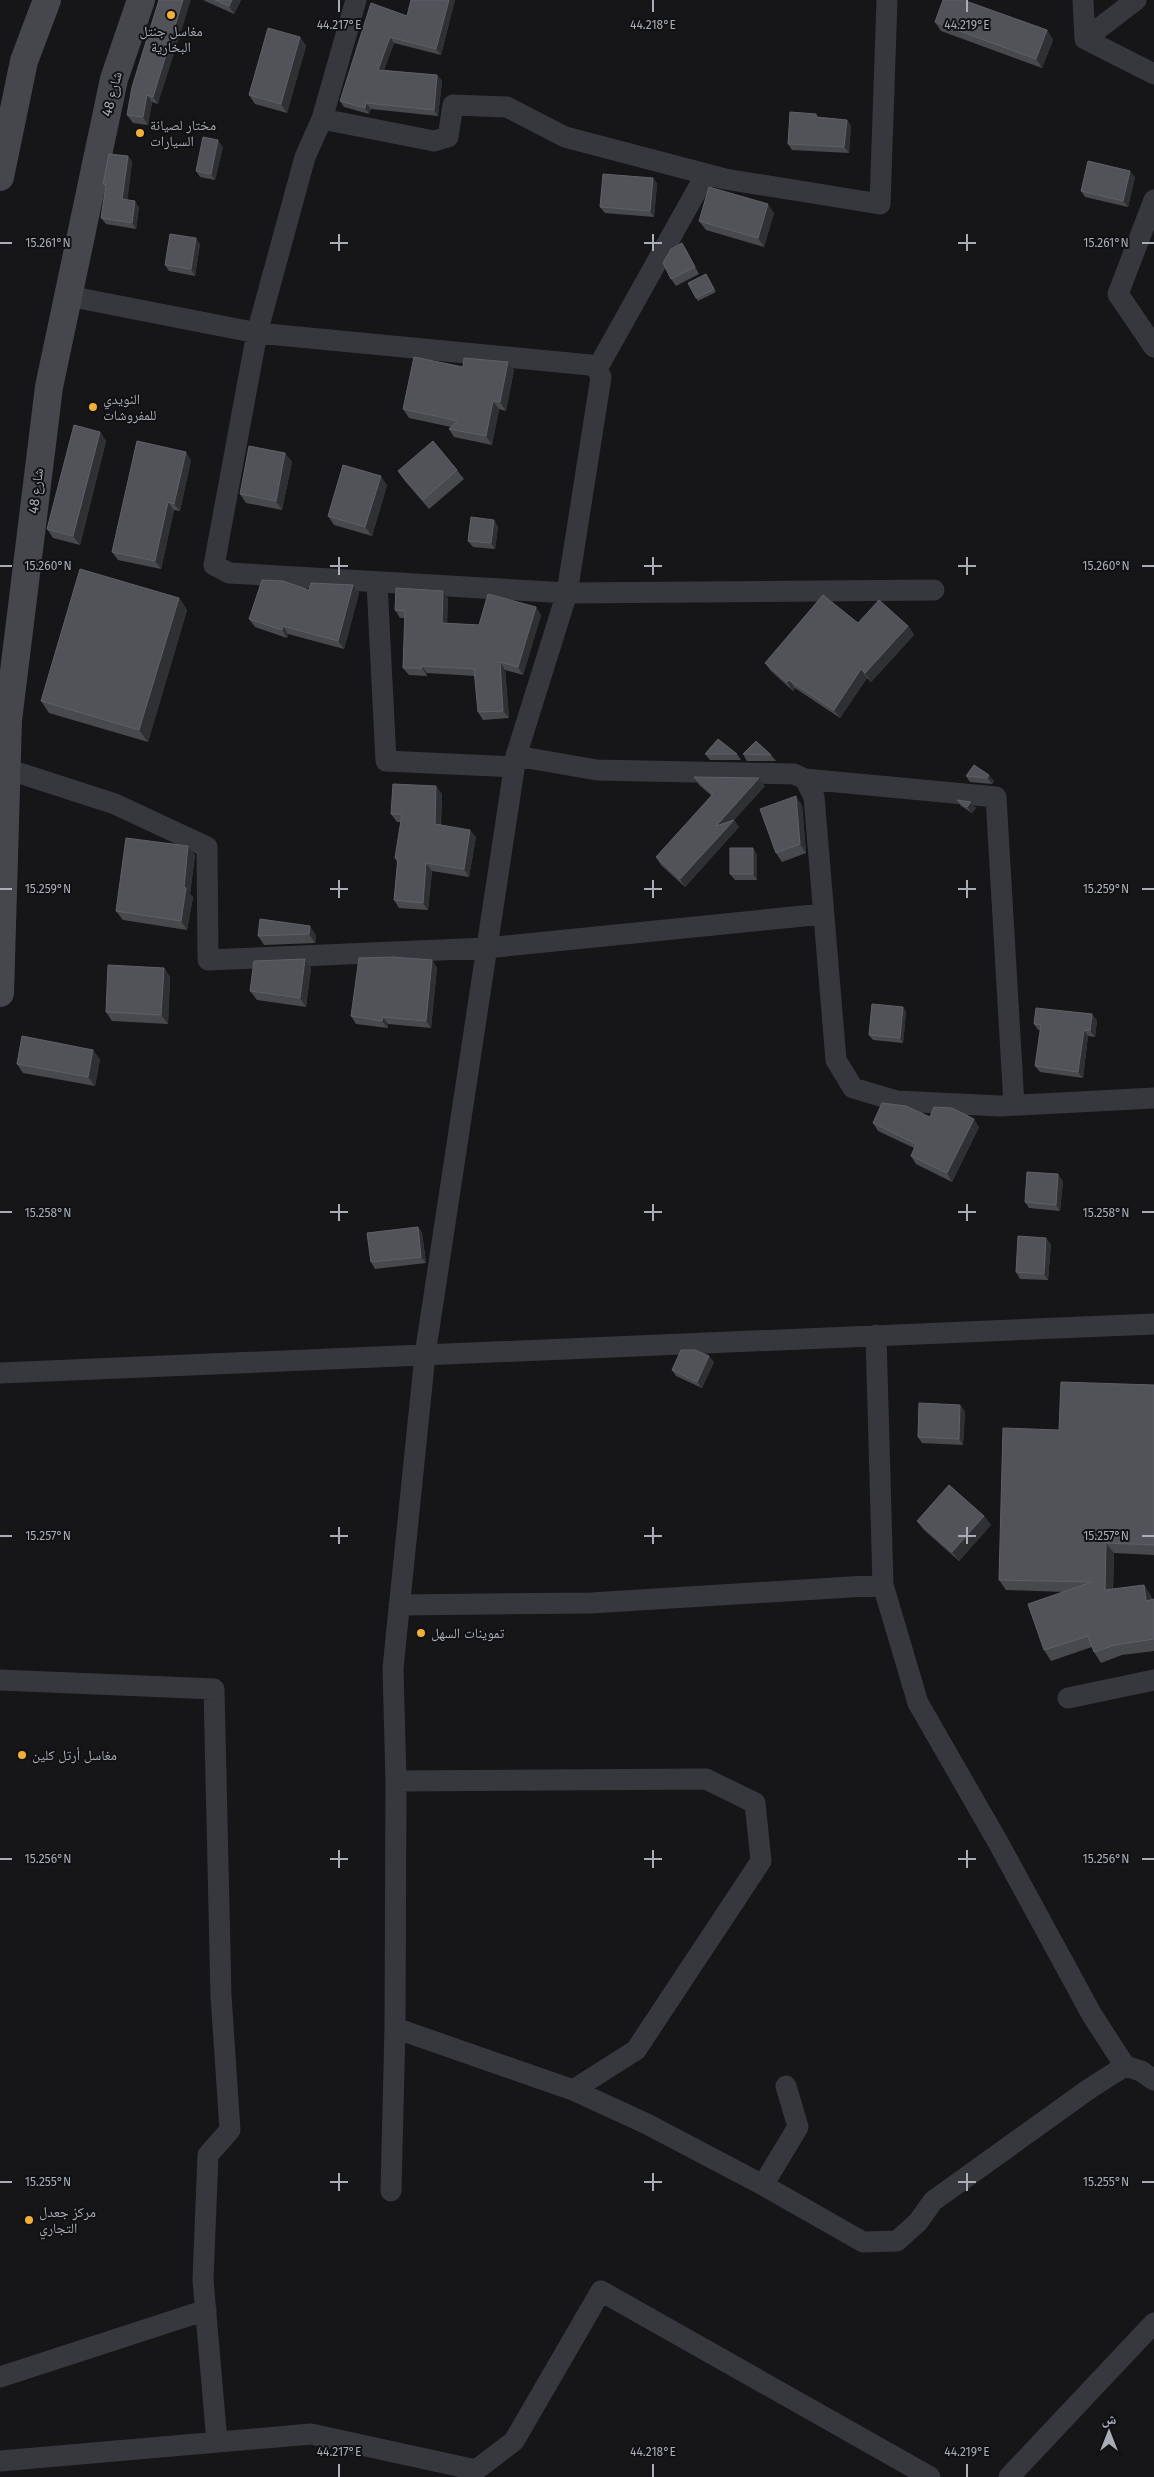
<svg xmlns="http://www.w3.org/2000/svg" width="1154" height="2477" font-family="'Fira Sans','Noto Naskh Arabic',sans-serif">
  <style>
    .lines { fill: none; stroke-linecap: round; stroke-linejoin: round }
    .street { stroke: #37383d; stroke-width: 21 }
    .secondary { stroke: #45474d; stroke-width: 28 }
    .wall { fill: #47494d }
    .shaded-wall { fill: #2f3033 }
    .building { fill: #525359; stroke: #5f6168 }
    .ticks { fill: none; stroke: #a8adb8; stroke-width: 2 }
    .poi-dot { fill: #f2b134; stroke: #111113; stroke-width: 2 }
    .labels { text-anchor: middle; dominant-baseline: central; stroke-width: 4; stroke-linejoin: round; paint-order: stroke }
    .poi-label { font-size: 14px; fill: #a8adb8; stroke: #111113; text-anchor: start }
    .street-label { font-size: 14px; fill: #a8adb8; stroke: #111113 }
    .ticks-label { font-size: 12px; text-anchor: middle; fill: #a8adb8; stroke: #111113; stroke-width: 4; stroke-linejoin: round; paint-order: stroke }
  </style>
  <rect width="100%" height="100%" fill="#161618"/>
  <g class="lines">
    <path class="street" d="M356,0L322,119L305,157L257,333L214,565L229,573L567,593L934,590
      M1083,0L1085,39
      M1136,0L1085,39L1154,74
      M322,119L434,141L448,137L453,105L507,107L565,137L725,179L880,204L887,0
      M1154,200L1118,294L1154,347
      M68,296L257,333L590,365L597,369L601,377L567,593L516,756
      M597,369L706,174
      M377,583L386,761L514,767
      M7,769L115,804L207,847L208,960L486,948L823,914
      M805,779L814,797L836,1060L853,1088L897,1101L1000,1106L1154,1098
      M876,1335L883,1585
      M0,1373L1154,1324
      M399,1605L591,1603L883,1585L918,1703L999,1844L1092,2015L1125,2066L1141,2071L1154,2080
      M0,1680L214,1689L221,1996L230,2130L208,2155L203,2280L217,2442
      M1068,1698L1154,1680
      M396,1781L706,1779L755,1803L761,1861L636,2050L573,2090
      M395,2028L573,2090L647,2124L763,2185L863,2242L897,2241L918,2222L933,2201L1089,2089L1125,2066
      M763,2185L798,2127L786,2086
      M391,2191L395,2028L396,1781L393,1668L425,1355L516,756L597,770L794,774L805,779L996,797L1014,1105
      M0,2377L206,2310
      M0,2461L311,2434L476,2470L514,2441L601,2291L930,2477
      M1009,2477L1154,2323"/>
    <path class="secondary" d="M0,177L24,61L47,0
      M0,993L8,720L49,387L114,79L141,0"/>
  </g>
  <path class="wall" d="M159,0L158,104L152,102L148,125L133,123L127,115Z
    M203,0H241L234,14Z
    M411,0H455L441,55L394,43L384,70L437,75L442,81L438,116L371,109L369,114L344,107L340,101L407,16Z
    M935,22L1047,30L1053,40L1042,68L941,31Z
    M300,37L306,46L287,113L255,104L249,95Z
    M816,114L818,117L847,120L851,126L849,153L792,150L788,144Z
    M223,147L215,180L200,177L196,171Z
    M128,156L132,162L127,200L139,207L136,229L106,224L101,218L106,188L103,184Z
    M1135,177L1128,207L1085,197L1081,191Z
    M653,178L657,184L654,217L605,213L600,207Z
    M774,213L764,247L706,230L699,221Z
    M200,244L195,276L169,271L165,265Z
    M686,249L699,274L676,286L671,279Z
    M706,274L716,292L698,301L696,298Z
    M508,362L514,370L506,411L499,409L492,445L454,437L449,429L451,427L409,418L403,409L463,367Z
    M100,432L106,441L80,545L53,538L47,529Z
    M285,453L292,462L282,510L246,503L240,494Z
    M191,460L180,511L174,510L161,569L118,560L112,552Z
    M457,470L464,479L429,509L404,480L398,471Z
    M387,485L372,536L334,525L328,516Z
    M498,526L495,549L473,547L468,541Z
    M353,585L359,593L344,649L288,634L287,638L255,627L249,619L309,590Z
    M179,598L187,610L148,742L49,713L41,701Z
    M448,598L447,623L479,625L536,607L541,615L523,675L505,670L509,718L483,720L478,712L475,676L427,673V676L409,675L403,668L405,618H400L395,610Z
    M858,623L908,626L914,635L871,682L867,678L840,718L795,688L793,691L771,671L765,663Z
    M705,754H737L741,760H710Z
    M743,754L771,755L776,761H747Z
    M974,765L994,781L992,784L970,782L966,776Z
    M694,777L765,786L734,820L739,827L685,887L661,865L656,857L712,796L699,785Z
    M442,794L441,825L476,837L469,877L432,871L428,910L399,908L394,900L397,862L395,858L401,822H397L391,814Z
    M957,800L976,808L972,813L961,806Z
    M802,805L806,853L782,862L776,853Z
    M757,854V880H735L730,874Z
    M195,855L190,894L193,897L187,930L123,920L116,911Z
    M260,919L316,935L315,943L264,945L258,936Z
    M305,959L311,968L306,1007L257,1000L250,991Z
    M432,960L437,968L431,1028L388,1024V1028L356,1024L351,1016Z
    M164,968L170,977L168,1024L112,1021L106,1012Z
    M903,1007L906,1012L903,1043L873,1040L869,1035Z
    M1097,1020L1095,1037L1088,1036L1083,1078L1040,1072L1035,1066L1040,1030H1038L1034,1024Z
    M100,1059L95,1086L23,1073L17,1064Z
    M930,1117L979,1127L952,1182L916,1164L911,1156L914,1148L878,1131L873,1123Z
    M1063,1181L1060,1211L1029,1208L1025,1202Z
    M418,1227L422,1233L426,1263L375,1269L371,1262Z
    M1051,1244L1048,1280L1020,1279L1016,1272Z
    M714,1362L702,1388L676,1376L672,1370Z
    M1154,1385V1555L1114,1553L1113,1589L1144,1585L1151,1596L1152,1600L1154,1599V1651L1122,1655L1101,1663L1094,1652L1092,1647L1051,1661L1044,1650L1065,1592L1006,1590L999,1580L1059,1430Z
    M965,1411L963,1445L922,1443L918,1437Z
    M984,1516L991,1525L959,1561L924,1530L917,1521Z"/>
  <path class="shaded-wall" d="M183,0H191L158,104L153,97Z
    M232,0H241L234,14L229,6Z
    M449,0H455L441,55L436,49Z
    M1047,30L1053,40L1042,68L1036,59Z
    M300,37L306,46L287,113L281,104Z
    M390,37L394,43L382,76L378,70Z
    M437,75L442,81L438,116L434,110Z
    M147,95L152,102L148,125L143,117Z
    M366,103L371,109L369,114L365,108Z
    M847,120L851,126L849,153L844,147Z
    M218,140L223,147L215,180L211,174Z
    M128,156L132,162L127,205L122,199Z
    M1130,171L1135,177L1128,207L1123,201Z
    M653,178L657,184L654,217L650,211Z
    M135,201L139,207L136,229L132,223Z
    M768,204L774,213L764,247L758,238Z
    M196,238L200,244L195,276L191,269Z
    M682,243L686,249L699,274L695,267Z
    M508,362L514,370L506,411L500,402Z
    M493,401L499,409L492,445L486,436Z
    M100,432L106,441L80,545L73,536Z
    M186,452L191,460L180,511L174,504Z
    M285,453L292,462L282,510L276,501Z
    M381,476L387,485L372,536L365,527Z
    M168,502L174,510L161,569L155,561Z
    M494,520L498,526L495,549L491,543Z
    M353,585L359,593L344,649L338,641Z
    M443,591L448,598L447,630L442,623Z
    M179,598L187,610L148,742L139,730Z
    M536,607L541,615L523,675L518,667Z
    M283,626L288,634L287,638L282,630Z
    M908,626L914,635L871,682L865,673Z
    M500,662L505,670L509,718L503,711Z
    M422,666L427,673V676L422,668Z
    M861,669L867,678L840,718L834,710Z
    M789,680L795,688L793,691L787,682Z
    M989,775L994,781L992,784L987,778Z
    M759,778L765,786L734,820L739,827L685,887L680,879L716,826Z
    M436,786L442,794L440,832L435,824Z
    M796,796L802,805L806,853L800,844Z
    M971,802L976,808L972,813L967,807Z
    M470,830L476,837L469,877L464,869Z
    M188,846L195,855L190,894L193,897L187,930L181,921Z
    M753,848L757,854V880L753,874Z
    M426,863L432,871L428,910L423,903Z
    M310,926L316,935L315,943L309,934Z
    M305,959L311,968L306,1007L300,998Z
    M432,960L437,968L431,1028L426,1021Z
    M164,968L170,977L168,1024L161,1015Z
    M903,1007L906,1012L903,1043L900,1038Z
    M1092,1014L1097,1020L1095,1037L1090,1031Z
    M383,1017L388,1024V1028L382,1021Z
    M1084,1030L1088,1036L1083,1078L1078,1072Z
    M93,1050L100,1059L95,1086L88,1077Z
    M974,1119L979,1127L952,1182L947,1173Z
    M1058,1174L1063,1181L1060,1211L1056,1205Z
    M418,1227L422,1233L426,1263L421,1257Z
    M1046,1238L1051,1244L1048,1280L1044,1274Z
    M709,1356L714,1362L702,1388L697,1382Z
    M960,1405L965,1411L963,1445L959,1439Z
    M984,1516L991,1525L959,1561L952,1552Z
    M1106,1543L1114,1553L1112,1601L1105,1590Z
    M1144,1585L1151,1596L1153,1611L1146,1601Z"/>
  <path class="building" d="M159,0H183L153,97L147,95L143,117L127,115L132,87Z
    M215,0H232L229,6Z
    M411,0H449L436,49L390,37L378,70L437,75L434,110L366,103L365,108L340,101L371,3L407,16Z
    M943,0H963L1047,30L1036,59L935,22Z
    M268,28L300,37L281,104L249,95Z
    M790,112L816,114V117L847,120L844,147L788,144Z
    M203,137L218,140L211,174L196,171Z
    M109,154L128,156L122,199L135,201L132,223L101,218L106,185L103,184Z
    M1088,161L1130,171L1123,201L1081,191Z
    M603,174L653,178L650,211L600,207Z
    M709,187L768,204L758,238L699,221Z
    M170,234L196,238L191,269L165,265Z
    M682,243L695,267L671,279L663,263L671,249Z
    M706,274L714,289L696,298L688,283Z
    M414,357L463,367L464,358L508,362L500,402L493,401L486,436L449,429L458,421L403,409Z
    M74,425L100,432L73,536L47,529Z
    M137,441L186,452L174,504L168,502L155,561L112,552Z
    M433,441L457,470L423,500L398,471Z
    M249,446L285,453L276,501L240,494Z
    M343,465L381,476L365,527L328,516Z
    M471,517L494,520L491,543L468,541Z
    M80,569L179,598L139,730L41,701Z
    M262,580L283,581L309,590L311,583L353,585L338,641L283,626L282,630L249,619Z
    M396,588L443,591L442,623L479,625L488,594L536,607L518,667L500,662L503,711L478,712L474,669L422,666V668H403L405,611L395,610Z
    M823,595L858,623L879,600L908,626L865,673L861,669L834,710L789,680L787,682L765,663Z
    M718,739L737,754H705Z
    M756,741L771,755L743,754Z
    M974,765L989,775L987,778L966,776Z
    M694,777L759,778L716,826L734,820L680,879L656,857L713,794Z
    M393,784L436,786L435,824L470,830L464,869L426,863L423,903L394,900L398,859L395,858L402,814H391Z
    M796,796L800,844L776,853L760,809Z
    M957,800L971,802L967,807Z
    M126,838L188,846L184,887L186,888L181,921L116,911Z
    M730,848H753V874H730Z
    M260,919L310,926L309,934L258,936Z
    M392,957L432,960L426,1021L383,1017L382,1021L351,1016L359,958Z
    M305,959L300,998L250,991L254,961Z
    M108,965L164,968L161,1015L106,1012Z
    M872,1004L903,1007L900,1038L869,1035Z
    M1036,1008L1092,1014L1090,1031L1084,1030L1078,1072L1035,1066L1041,1025L1034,1024Z
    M22,1036L93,1050L88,1077L17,1064Z
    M882,1103L906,1106L930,1117L934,1107L952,1108L974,1119L947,1173L911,1156L916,1144L873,1123Z
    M1027,1172L1058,1174L1056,1205L1025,1202Z
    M418,1227L421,1257L371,1262L367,1233Z
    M1018,1236L1046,1238L1044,1274L1016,1272Z
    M681,1350H695L709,1356L697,1382L672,1370Z
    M1061,1382L1154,1385V1545L1106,1543L1105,1590L1144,1585L1146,1601L1154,1599V1639L1115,1645L1094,1652L1088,1636L1044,1650L1028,1604L1092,1582L999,1580L1003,1428L1059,1430Z
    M919,1403L960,1405L959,1439L918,1437Z
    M949,1485L984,1516L952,1552L917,1521Z"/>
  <path class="ticks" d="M339,0V12M653,0V12M967,0V12M339,234V251M653,234V251M967,234V251M0,243H12M330,243H348M644,243H662M958,243H976M1142,243H1154M339,557V575M653,557V575M967,557V575M0,566H12M330,566H348M644,566H662M958,566H976M1142,566H1154M339,880V898M653,880V898M967,880V898M0,889H12M330,889H348M644,889H662M958,889H976M1142,889H1154M339,1204V1221M653,1204V1221M967,1204V1221M0,1212H12M330,1212H348M644,1212H662M958,1212H976M1142,1212H1154M339,1527V1544M653,1527V1544M967,1527V1544M0,1536H12M330,1536H348M644,1536H662M958,1536H976M1142,1536H1154M339,1850V1868M653,1850V1868M967,1850V1868M0,1859H12M330,1859H348M644,1859H662M958,1859H976M1142,1859H1154M339,2173V2191M653,2173V2191M967,2173V2191M0,2182H12M330,2182H348M644,2182H662M958,2182H976M1142,2182H1154M339,2464V2477M653,2464V2477M967,2464V2477"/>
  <g class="poi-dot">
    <circle cx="171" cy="15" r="5"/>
    <circle cx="140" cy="133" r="5"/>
    <circle cx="93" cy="407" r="5"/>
    <circle cx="421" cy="1633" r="5"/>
    <circle cx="22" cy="1755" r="5"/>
    <circle cx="29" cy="2220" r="5"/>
  </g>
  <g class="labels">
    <g class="poi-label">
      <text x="171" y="31" text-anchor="middle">مغاسل جنتل<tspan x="171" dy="16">البخارية</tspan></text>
      <text x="150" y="125">مختار لصيانة<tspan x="150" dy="16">السيارات</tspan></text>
      <text x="103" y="399">النويدي<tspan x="103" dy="16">للمفروشات</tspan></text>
      <text x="431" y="1633">تموينات السهل</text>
      <text x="32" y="1755">مغاسل أرتل كلين</text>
      <text x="39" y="2212">مركز جعدل<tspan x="39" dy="16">التجاري</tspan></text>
    </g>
    <g class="street-label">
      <text transform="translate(112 94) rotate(-76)">شارع 48</text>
      <text transform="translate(36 491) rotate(-83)">شارع 48</text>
    </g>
  </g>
  <g class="ticks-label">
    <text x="339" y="29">44.217°E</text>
    <text x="653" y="29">44.218°E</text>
    <text x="967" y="29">44.219°E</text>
    <text x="48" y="247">15.261°N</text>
    <text x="1106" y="247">15.261°N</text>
    <text x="48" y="570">15.260°N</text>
    <text x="1106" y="570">15.260°N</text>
    <text x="48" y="893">15.259°N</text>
    <text x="1106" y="893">15.259°N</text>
    <text x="48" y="1217">15.258°N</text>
    <text x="1106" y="1217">15.258°N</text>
    <text x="48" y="1540">15.257°N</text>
    <text x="1106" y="1540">15.257°N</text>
    <text x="48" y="1863">15.256°N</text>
    <text x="1106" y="1863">15.256°N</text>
    <text x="48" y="2186">15.255°N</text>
    <text x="1106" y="2186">15.255°N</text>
    <text x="339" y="2456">44.217°E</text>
    <text x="653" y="2456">44.218°E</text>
    <text x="967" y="2456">44.219°E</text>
  </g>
  <g transform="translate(1109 2432)" stroke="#111113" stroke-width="4" paint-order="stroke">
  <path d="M0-4L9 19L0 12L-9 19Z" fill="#a8adb8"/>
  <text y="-8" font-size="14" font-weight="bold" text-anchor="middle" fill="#a8adb8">ش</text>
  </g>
</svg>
